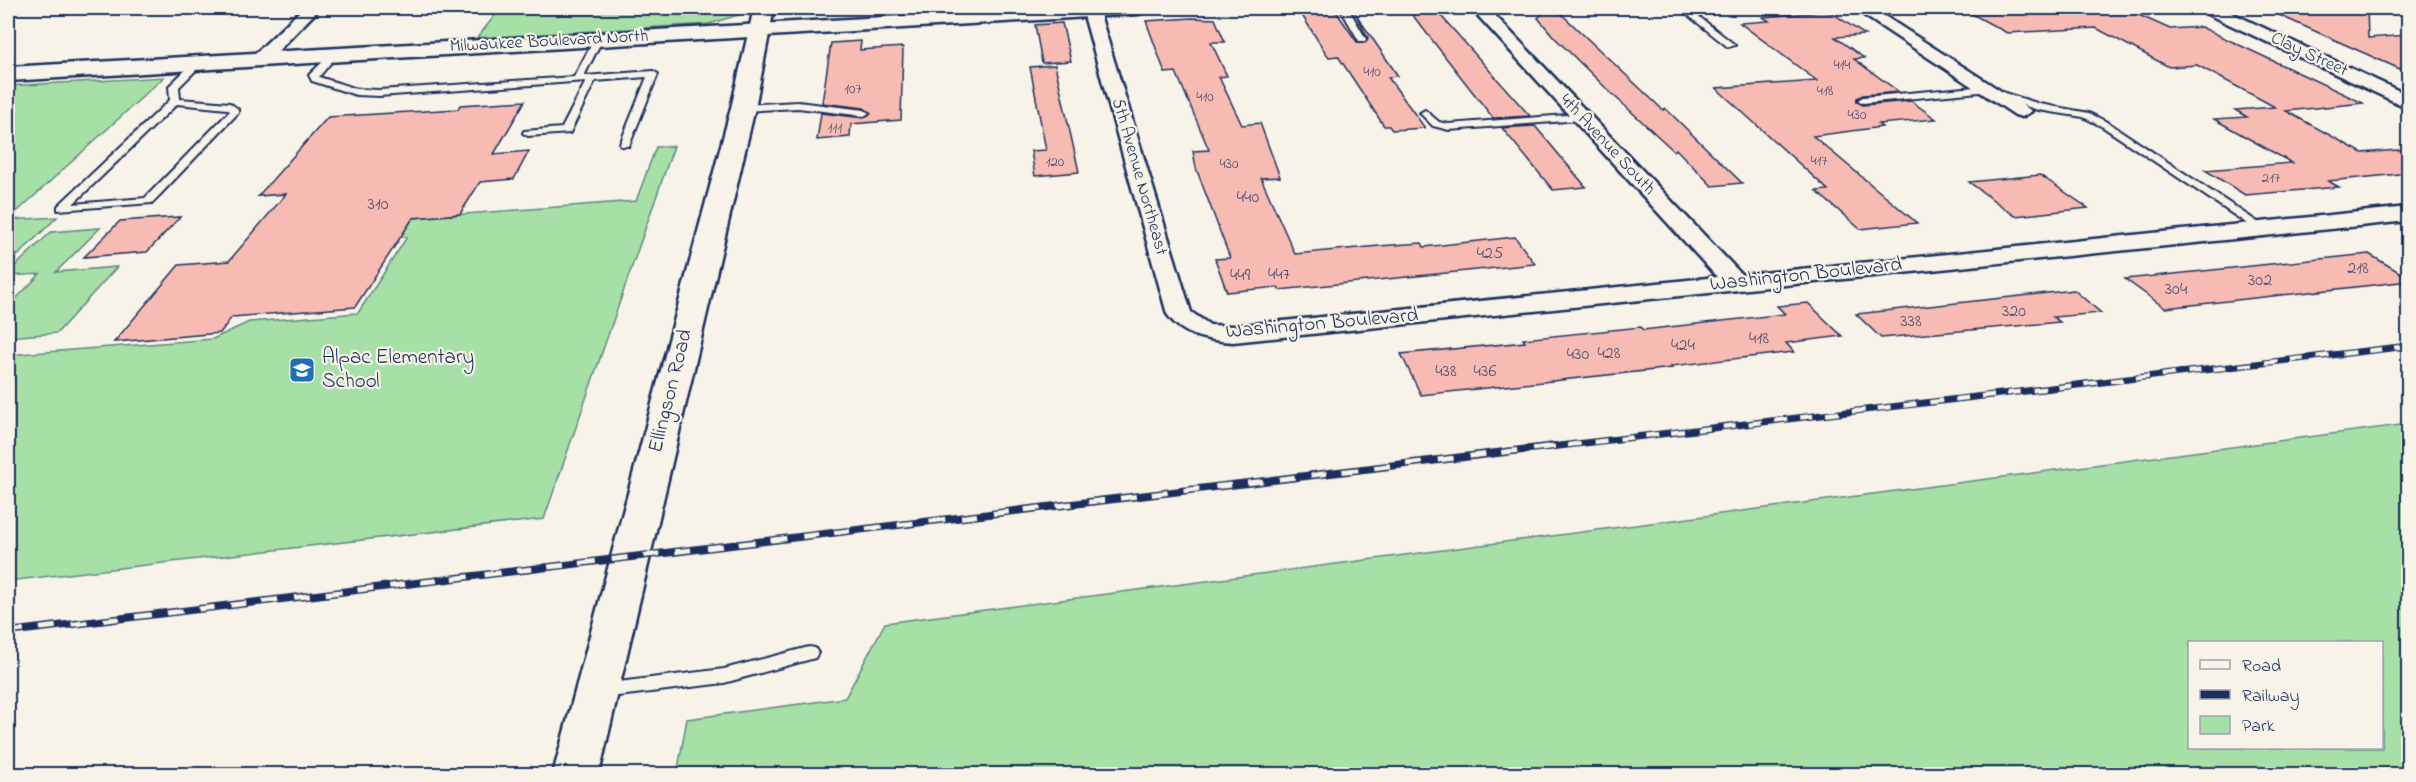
<svg xmlns="http://www.w3.org/2000/svg" width="2416" height="782" font-family="'Indie Flower',sans-serif">
  <style>
    .green { fill: #a6e0a6; stroke: #608882; stroke-width: 1.5; fill-rule: evenodd }
    .building { fill: #f7bbb3; stroke: #1b2f5e; stroke-width: 1.5 }
    .lines { fill: none; stroke-linecap: round; stroke-linejoin: round }
    .service-casing { stroke: #1b2f5e; stroke-width: 4 }
    .minor-casing { stroke: #1b2f5e; stroke-width: 5 }
    .tertiary-casing { stroke: #1b2f5e; stroke-width: 5 }
    .secondary-casing { stroke: #1b2f5e; stroke-width: 5 }
    .service { fill: #f7f3e8; fill-rule: evenodd }
    .minor { fill: #f7f3e8; fill-rule: evenodd }
    .tertiary { fill: #f7f3e8; fill-rule: evenodd }
    .secondary { fill: #f7f3e8; fill-rule: evenodd }
    .rail-far1-casing { stroke: #1b2f5e; stroke-width: 7 }
    .rail-casing { stroke: #1b2f5e; stroke-width: 8 }
    .rail-far1 { stroke: #f7f3e8; stroke-width: 4.5; stroke-dasharray: 13; stroke-linecap: butt }
    .rail { stroke: #f7f3e8; stroke-width: 5; stroke-dasharray: 16; stroke-linecap: butt }
    .labels { text-anchor: middle; dominant-baseline: central; stroke-width: 4.5; stroke-linejoin: round; paint-order: stroke }
    .far-number-label { font-size: 15px; fill: #525273 }
    .far-street-label { font-size: 18px; fill: #1b2f5e; stroke: #f7f3e8 }
    .number-label { font-size: 18px; fill: #525273 }
    .street-label { font-size: 21px; fill: #1b2f5e; stroke: #f7f3e8 }
    .poi-label { font-size: 21px; fill: #1b2f5e; stroke: #f7f3e8; text-anchor: start }
  </style>
  <rect width="100%" height="100%" fill="#f7f3e8"/>
  <filter id="ink" filterUnits="userSpaceOnUse"><feTurbulence type="fractalNoise" baseFrequency=".0167" numOctaves="2"/><feDisplacementMap in="SourceGraphic" scale="12" xChannelSelector="R" yChannelSelector="G"/><feConvolveMatrix kernelMatrix="1 2 1 2 8 2 1 2 1" color-interpolation-filters="sRGB"/></filter>
  <g filter="url(#ink)">
    <path class="green" d="M501,8H746L745,13L709,24L477,38Z
      M164,77L8,220L57,217L8,265V86Z
      M674,146L544,519L8,581V355L213,339L249,322L358,313L407,237H400L413,218L636,201L656,147Z
      M100,228L56,272L117,267L57,333L8,337V307L40,274L8,276V273L51,232Z
      M2408,424V774H677L687,719L845,698L885,623ZM2190,642H2382V748H2190Z"/>
    <path class="building" d="M1407,8H1434L1530,116L1493,118Z
      M1548,8H1555L1663,110L1665,108L1742,183L1712,186L1676,149L1674,151L1611,93L1554,37L1538,18Z
      M1961,8H2123L2170,29L2201,27L2363,103L2286,111L2362,153L2409,149V173L2328,181L2339,187L2245,195L2205,170L2292,163L2214,119L2247,117L2235,110L2275,107L2197,65L2169,67L2096,28L2007,33Z
      M2263,8H2367L2368,38L2409,35V73Z
      M1335,10L1357,42L1365,43L1368,38L1355,13L1398,76L1388,77L1425,128L1392,130L1389,126H1384L1338,56L1329,57L1325,52L1300,12Z
      M1821,12L1832,13L1865,35L1835,37L1864,58L1854,59L1899,92L1863,95L1857,98V102L1863,105L1911,101L1936,119L1878,124L1882,127L1813,136L1917,223L1860,229L1816,191L1828,190L1716,88L1817,81L1740,23L1769,21L1763,17Z
      M1192,18L1215,19L1225,42H1211L1227,76L1219,77L1242,125L1260,123L1280,177L1261,178L1295,254L1379,246L1422,243L1424,247L1515,237L1535,264L1279,290L1278,287L1227,292L1215,259L1230,258L1196,168L1193,151L1209,150L1176,72L1165,73L1146,21Z
      M1062,23L1071,61L1042,63L1035,25Z
      M861,41L860,50L903,47L901,120L851,124L850,137L817,140L821,113L864,118L871,114L864,108L822,103L831,43Z
      M1055,65L1079,172L1035,176L1031,151L1046,150L1030,67Z
      M525,101L494,154L529,151L514,179L480,182L460,214L413,218L355,307L232,317L220,333L114,342L179,265L229,261L286,194L258,196L328,117L458,109L460,105Z
      M1535,126L1586,187L1553,190L1502,128Z
      M2040,175L2088,208L2015,216L1969,182Z
      M180,217L147,252L84,257L120,221Z
      M2369,254L2409,278V281L2165,308L2125,279Z
      M2074,290L2101,313L2053,317L2060,322L1881,338L1856,314Z
      M1808,303L1842,336L1786,343L1794,352L1671,366L1672,368L1421,395L1401,354L1525,342L1523,339L1641,327L1643,330L1785,314L1777,306Z"/>
    <g class="lines">
      <defs>
        <path id="service" d="M919,8H927L926,22L919,20Z
          M1340,8H1348L1366,39L1365,41H1359Z
          M1679,8H1688L1735,45L1728,47Z
          M598,37L602,40L584,76L653,71L658,74L629,146H621L620,144L647,77L595,81L570,133L528,136L523,133L524,131L562,128L586,81L379,96L356,95L312,81L309,75L333,52L337,55L319,77L357,89L379,90L574,77L594,40Z
          M195,61L203,63L179,87L180,99L230,103L238,109V113L152,203L58,210V206L170,100L169,86ZM177,104L227,109L230,111L145,198L73,204Z
          M1987,86L1990,87V91L1863,103L1858,100L1863,97Z
          M1998,91L2040,104L2089,113L2109,123L2268,229L2262,232L2258,231L2103,127L2083,117L2038,110L1995,96L1993,94Z
          M798,102L864,110L869,113L864,116L798,108L743,111L738,108L743,105Z
          M1425,110L1439,122L1449,124L1580,114L1585,117L1580,120L1449,130L1433,126L1420,113Z
          M809,647L815,648L818,653L815,658L724,683L602,698L596,696L593,691L596,686L602,684L724,669Z"/>
        <path id="minor" d="M303,8H320L266,63H254L251,59L254,55Z
          M1082,8H1098L1191,312L1210,325L1233,326L1717,277L1471,8H1488L1742,275L2408,207V221L1233,342C1207,340 1183,337 1167,314Z
          M1853,8H1872L2032,111L2022,117L2015,115Z
          M2201,8H2221L2408,95V108L2203,12Z"/>
        <path id="tertiary" d="M1041,8H1148L1145,12L1138,14L8,81V67Z"/>
        <path id="secondary" d="M754,8H774L755,108L599,774H553L731,108Z"/>
      </defs>
      <use href="#service" class="service-casing"/>
      <use href="#minor" class="minor-casing"/>
      <use href="#tertiary" class="tertiary-casing"/>
      <use href="#secondary" class="secondary-casing"/>
      <use href="#service" class="service"/>
      <use href="#minor" class="minor"/>
      <use href="#tertiary" class="tertiary"/>
      <use href="#secondary" class="secondary"/>
      <defs>
        <path id="rail-far1" d="M1542,448L2408,346"/>
        <path id="rail" d="M8,632L1555,446"/>
      </defs>
      <use href="#rail-far1" class="rail-far1-casing"/>
      <use href="#rail" class="rail-casing"/>
      <use href="#rail-far1" class="rail-far1"/>
      <use href="#rail" class="rail"/>
    </g>
  </g>
  <defs>
    <symbol id="school-square" viewBox="-11 -11 22 22"><rect x="-9" y="-9" width="18" height="18" rx="4" fill="#1f6fb2" stroke="#f7f3e8"/><path d="M0-5L7-2L0 1L-7-2ZM-4 1L0 2.5L4 1V4Q0 6-4 4Z" fill="#fff"/></symbol>
  </defs>
  <g fill-rule="evenodd">
    <use href="#school-square" x="287" y="355" width="30" height="30"/>
  </g>
  <g class="labels">
    <g class="far-number-label">
      <text x="1842" y="65">414</text>
      <text x="1372" y="72">410</text>
      <text x="853" y="89">107</text>
      <text x="1825" y="91">418</text>
      <text x="1205" y="97">410</text>
      <text x="1857" y="115">430</text>
      <text x="835" y="128">111</text>
      <text x="1819" y="161">417</text>
      <text x="1055" y="162">120</text>
      <text x="1229" y="164">430</text>
      <text x="2271" y="178">217</text>
    </g>
    <g class="far-street-label">
      <text transform="translate(549 42) rotate(-3)">Milwaukee Boulevard North</text>
      <text transform="translate(2309 55) rotate(25)">Clay Street</text>
      <text transform="translate(1607 145) rotate(47)">4th Avenue South</text>
      <text transform="translate(1139 177) rotate(74)">5th Avenue Northeast</text>
    </g>
    <g class="number-label">
      <text x="1248" y="198">440</text>
      <text x="378" y="205">310</text>
      <text x="1490" y="254">425</text>
      <text x="2358" y="269">218</text>
      <text x="1279" y="275">447</text>
      <text x="1240" y="276">449</text>
      <text x="2260" y="281">302</text>
      <text x="2176" y="290">304</text>
      <text x="2014" y="312">320</text>
      <text x="1911" y="322">338</text>
      <text x="1759" y="339">418</text>
      <text x="1683" y="346">424</text>
      <text x="1609" y="354">428</text>
      <text x="1578" y="355">430</text>
      <text x="1446" y="372">438</text>
      <text x="1485" y="372">436</text>
    </g>
    <g class="street-label">
      <text transform="translate(1806 275) rotate(-6)">Washington Boulevard</text>
      <text transform="translate(1322 324) rotate(-5)">Washington Boulevard</text>
      <text transform="translate(671 391) rotate(-76)">Ellingson Road</text>
    </g>
    <g class="poi-label">
      <text x="322" y="358">Alpac Elementary<tspan x="322" dy="24">School</tspan></text>
    </g>
  </g>
  <rect width="2416" height="782" fill="none" stroke="#f7f3e8" stroke-width="30"/>
  <rect x="15" y="15" width="2386" height="752" fill="none" stroke="#1b2f5e" stroke-width="2" filter="url(#ink)"/>
  <rect x="2188" y="641" width="195" height="108" fill="#f7f3e8" stroke="#9fa5b1" stroke-width="1.5"/>
  <rect x="2200" y="660" width="30" height="9" fill="#f7f3e8" stroke="#9fa5b1" stroke-width="1.5"/>
  <text x="2242" y="671" font-size="18" fill="#1b2f5e">Road</text>
  <rect x="2200" y="690" width="30" height="9" fill="#1b2f5e" stroke="#9fa5b1" stroke-width="1.5"/>
  <text x="2242" y="701" font-size="18" fill="#1b2f5e">Railway</text>
  <rect x="2200" y="716" width="30" height="18" fill="#a6e0a6" stroke="#9fa5b1" stroke-width="1.5"/>
  <text x="2242" y="731" font-size="18" fill="#1b2f5e">Park</text>
</svg>
